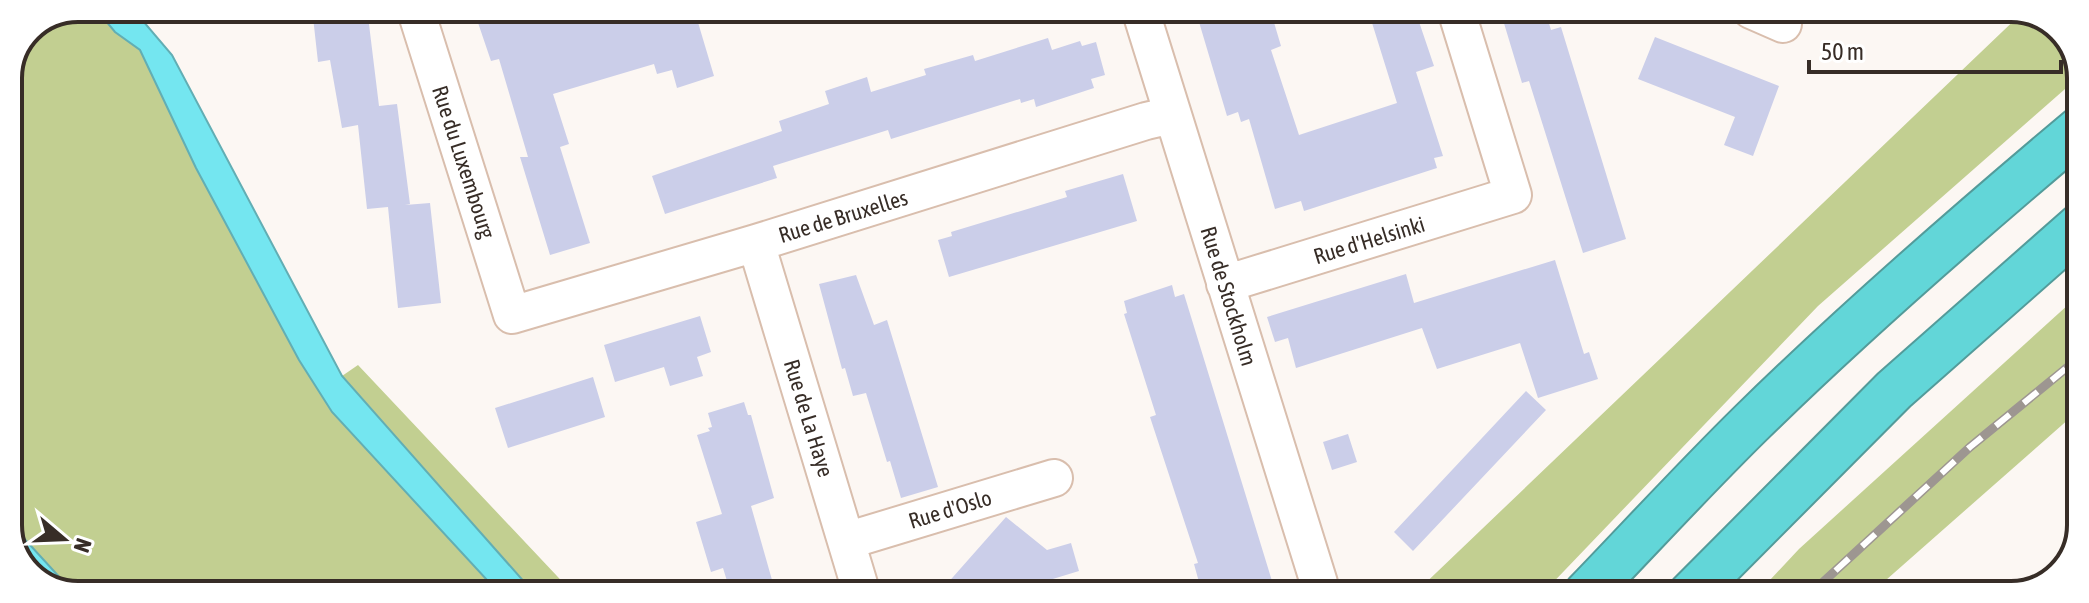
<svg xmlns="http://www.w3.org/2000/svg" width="2089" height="603" font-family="'Asap Condensed',sans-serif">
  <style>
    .green { fill: #c2cf91 }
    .water { fill: #74e6f0; stroke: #62aeb4; stroke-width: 2 }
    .building { fill: #cbcee9 }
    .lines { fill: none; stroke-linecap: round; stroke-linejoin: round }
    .minor-casing { stroke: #d9bead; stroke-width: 40 }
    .motorway-casing { stroke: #539b9a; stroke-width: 48 }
    .minor { stroke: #fff; stroke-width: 36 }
    .motorway { stroke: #62d6d8; stroke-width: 44 }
    .rail-casing { stroke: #9d9691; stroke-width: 9 }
    .rail { stroke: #fff; stroke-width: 6; stroke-dasharray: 18; stroke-linecap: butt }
    .labels { text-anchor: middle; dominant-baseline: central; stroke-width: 6; stroke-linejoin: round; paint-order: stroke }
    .street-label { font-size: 22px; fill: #372d27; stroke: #fff }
    .rim { fill: none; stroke: #372d27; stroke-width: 4 }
  </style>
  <rect width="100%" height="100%" fill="#fcf7f3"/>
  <path class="green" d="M78,8H95L115,32L140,50L196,168L299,360L332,412L499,593H74L9,522L8,77L29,28Z
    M2025,10H2029L2064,32L2081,75L1818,306L1542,594H1414Z
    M2080,294L2079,410L1869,595H1756L1799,549Z
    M358,365L573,593H534L342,376Z"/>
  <path class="water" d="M95,8H132L172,55L342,376L534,593H499L332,412L299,360L196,168L140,50L115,32Z
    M9,522L74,593C38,593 9,557 9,522Z"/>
  <path class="building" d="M312,8H367L379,106L397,104L410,204L405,205L430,203L441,303L398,308L388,207L367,209L358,125L342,128L330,60L318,62Z
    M473,8L595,9L596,17L623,9H694L714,76L677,88L672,70L657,74L654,64L553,94L569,144L560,147L590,243L550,255L520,157H528L499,59L491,61Z
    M1206,9H1270L1281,46L1271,50L1299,135L1397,103L1368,10H1415L1434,66L1416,72L1443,156L1434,158L1437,168L1304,211L1301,201L1275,209L1249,119L1241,122L1238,112L1227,116L1199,22L1209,18Z
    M1500,10H1545L1551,30L1561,27L1626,239L1583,253L1529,81L1522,83Z
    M1655,37L1779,86L1753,156L1724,145L1735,117L1638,79Z
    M1048,38L1052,50L1080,41L1082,46L1096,42L1105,75L1091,79L1094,88L1036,107L1034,99L1021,103L1020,99L891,139L888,130L773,166L777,178L665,214L652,176L782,131L779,121L829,104L825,91L867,77L871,92L926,75L924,69L973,55L975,61Z
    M1123,174L1137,221L949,277L938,240L952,236L951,232L1067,197L1065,191Z
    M1555,260L1584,354L1589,352L1598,379L1538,398L1520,343L1437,369L1422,328L1296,368L1288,338L1275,342L1267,317L1406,274L1414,303Z
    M856,275L874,325L887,320L938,487L901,498L890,461L887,462L866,393L853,396L845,368L842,369L819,284Z
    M1172,285L1175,297L1184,294L1276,594H1224L1223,588L1202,593L1194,564L1198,563L1150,417L1156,415L1124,314L1127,313L1124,301Z
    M700,316L711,352L697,357L703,376L670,386L664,367L615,382L604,345Z
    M593,377L605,417L508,448L495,408Z
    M1526,391L1546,410L1413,551L1394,532Z
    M744,402L748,415H751L774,498L751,506L776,594H731L723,568L711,572L696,522L722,514L697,435L710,431L708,428L712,427L708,413Z
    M1348,434L1357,462L1332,470L1323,442Z
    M1006,517L1047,550L1071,543L1079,571L1020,589L1016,594H938Z"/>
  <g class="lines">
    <defs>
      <path id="minor" d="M415,8L512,315L756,243L1146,121L1172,115
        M1140,9L1319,583
        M1751,10L1783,24
        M756,243L862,594
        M1225,284L1513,195L1456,10
        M846,541L1054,478"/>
      <path id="motorway" d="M1586,594C1641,537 1694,479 1750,424C1856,320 1968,223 2081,128
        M1690,595L1894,390L2080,226"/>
    </defs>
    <use href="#minor" class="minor-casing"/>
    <use href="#motorway" class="motorway-casing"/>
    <use href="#minor" class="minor"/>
    <use href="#motorway" class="motorway"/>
    <defs>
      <path id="rail" d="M1809,595L1970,447L2080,357"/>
    </defs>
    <use href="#rail" class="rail-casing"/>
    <use href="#rail" class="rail"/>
  </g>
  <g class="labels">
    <g class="street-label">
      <text transform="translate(464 162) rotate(72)">Rue du Luxembourg</text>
      <text transform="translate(843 216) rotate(-17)">Rue de Bruxelles</text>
      <text transform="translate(1369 240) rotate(-17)">Rue d'Helsinki</text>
      <text transform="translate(1229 296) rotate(73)">Rue de Stockholm</text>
      <text transform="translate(809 418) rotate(73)">Rue de La Haye</text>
      <text transform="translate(950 509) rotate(-17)">Rue d'Oslo</text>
    </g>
  </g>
  <path d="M0 0H2089V603H0ZM78 22H2011A56 56 0 0 1 2067 78V525A56 56 0 0 1 2011 581H78A56 56 0 0 1 22 525V78A56 56 0 0 1 78 22Z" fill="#fff" fill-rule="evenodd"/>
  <path class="rim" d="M78 22H2011A56 56 0 0 1 2067 78V525A56 56 0 0 1 2011 581H78A56 56 0 0 1 22 525V78A56 56 0 0 1 78 22Z"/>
  <g transform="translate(64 539) rotate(109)" stroke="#ffffff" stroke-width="6" paint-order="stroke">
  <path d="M0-6L14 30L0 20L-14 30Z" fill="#372d27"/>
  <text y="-12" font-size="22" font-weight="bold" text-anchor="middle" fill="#372d27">N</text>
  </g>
  <path d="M1809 60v12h252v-12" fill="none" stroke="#372d27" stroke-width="4"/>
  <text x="1821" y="60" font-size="24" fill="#372d27" stroke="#ffffff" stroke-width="6" paint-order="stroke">50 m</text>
</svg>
